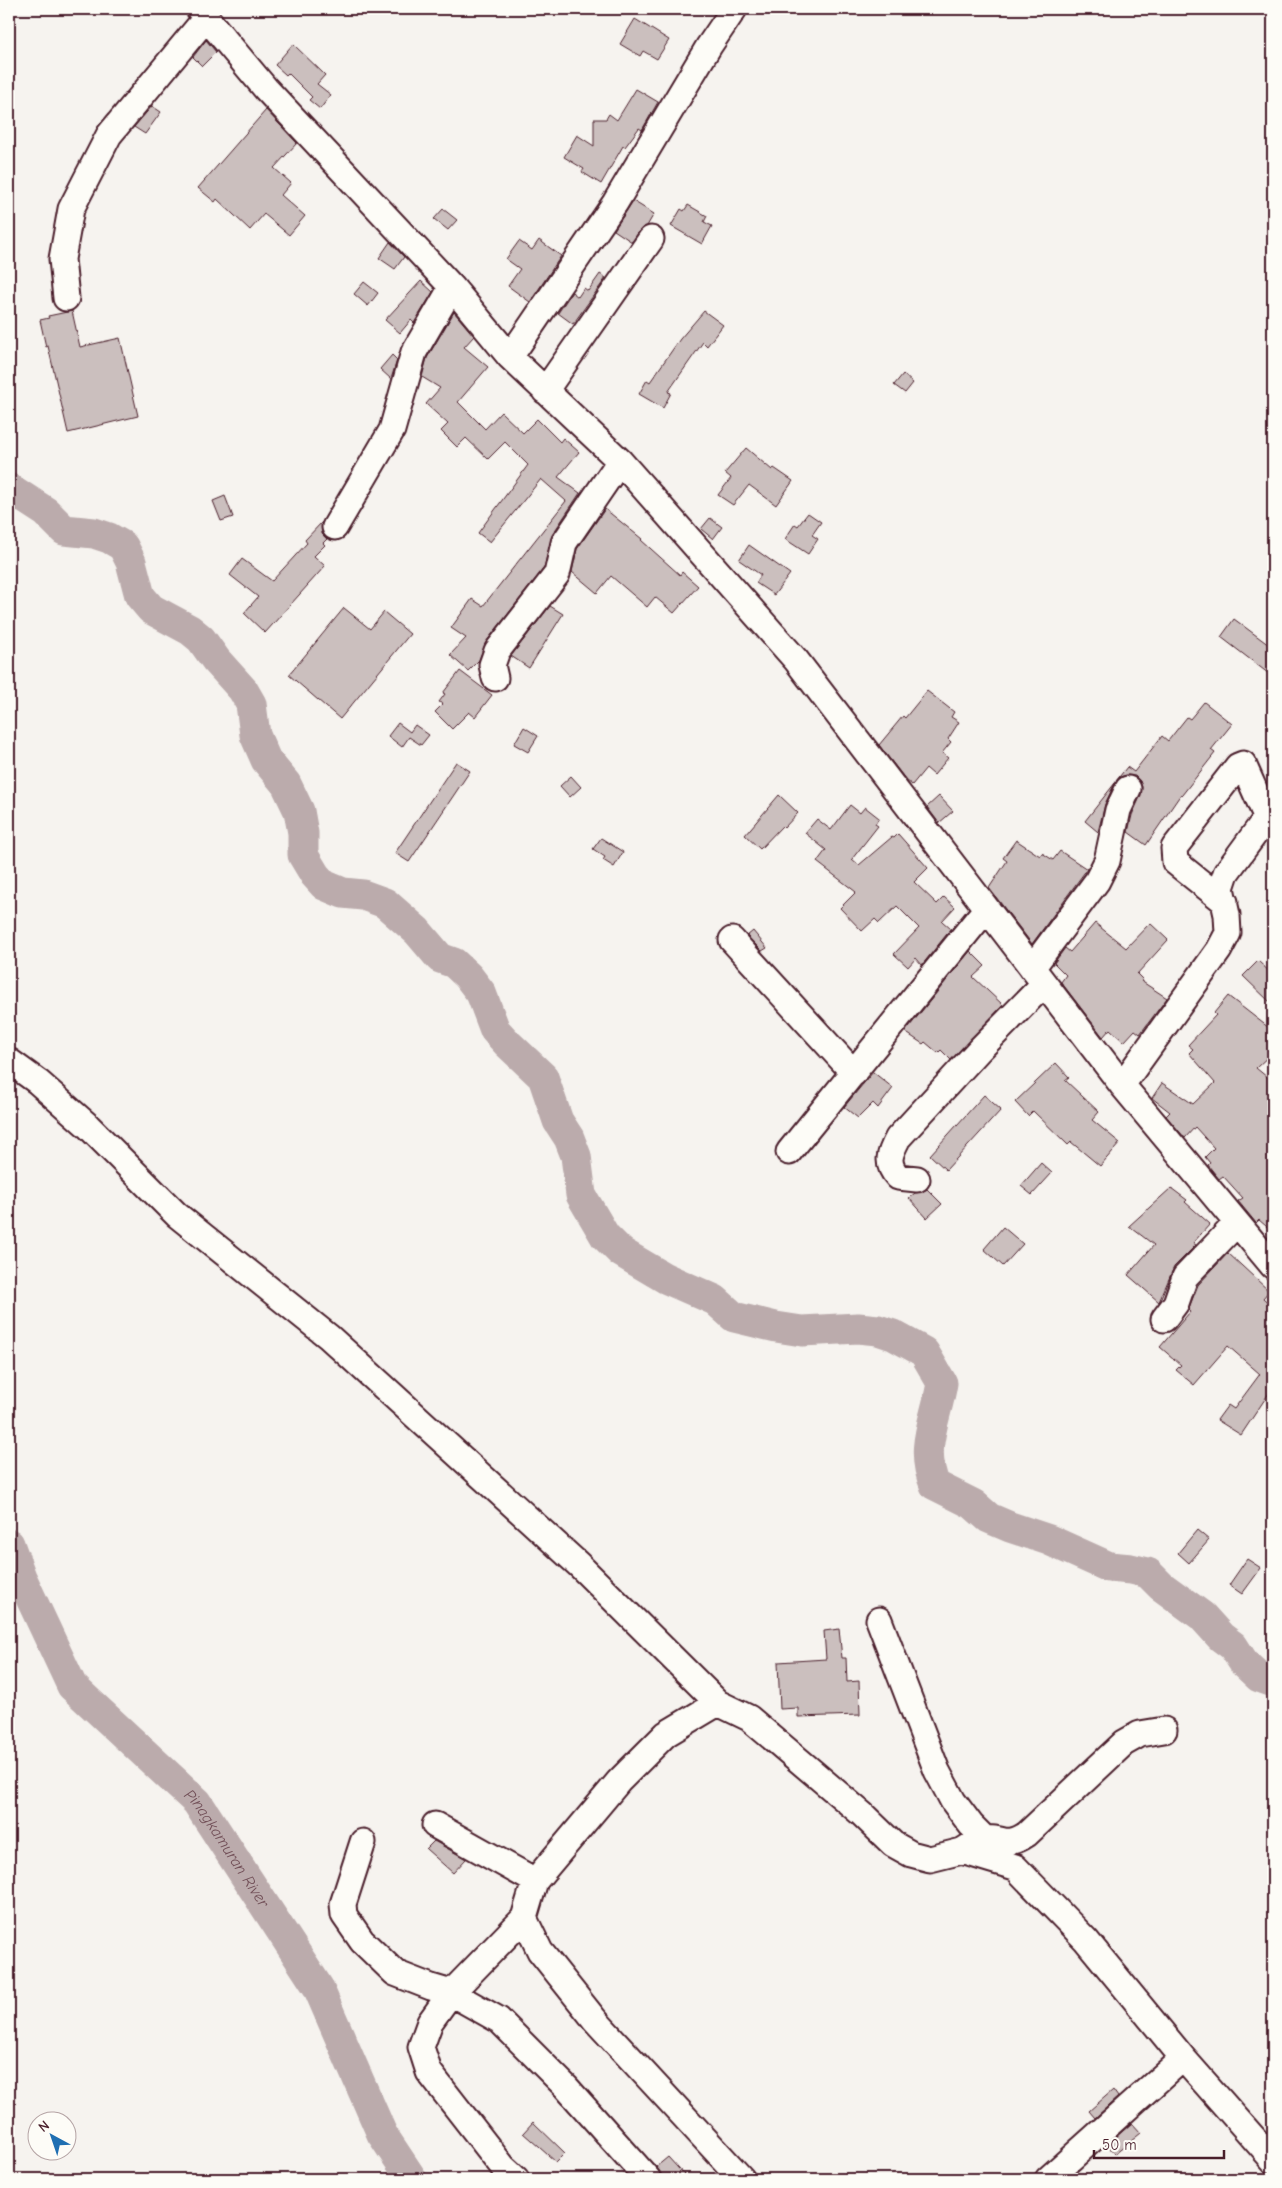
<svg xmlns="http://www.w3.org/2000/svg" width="1282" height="2188" font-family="'Comic Neue',sans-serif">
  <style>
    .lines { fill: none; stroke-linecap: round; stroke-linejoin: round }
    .river { stroke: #bbabac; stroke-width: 31 }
    .building { fill: #cbbfbe; stroke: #4a1f2b }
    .minor-casing { stroke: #4a1f2b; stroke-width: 29 }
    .minor { stroke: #fdfcf7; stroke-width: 25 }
    .labels { text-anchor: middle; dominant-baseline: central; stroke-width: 5; stroke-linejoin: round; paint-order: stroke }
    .water-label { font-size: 16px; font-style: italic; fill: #725058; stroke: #fdfcf7 }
  </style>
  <rect width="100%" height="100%" fill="#f6f3ef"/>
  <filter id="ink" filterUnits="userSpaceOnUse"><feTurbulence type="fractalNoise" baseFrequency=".02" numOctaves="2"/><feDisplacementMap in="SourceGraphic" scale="10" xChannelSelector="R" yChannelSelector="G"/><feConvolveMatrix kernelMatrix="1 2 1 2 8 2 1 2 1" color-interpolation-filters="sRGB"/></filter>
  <g filter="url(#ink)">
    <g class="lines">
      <g class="river">
        <path d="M9,488L46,512L64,530L94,533L109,538L123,546L131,562L140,596L151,609L190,630L201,639L216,660L243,690L251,704L255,735L266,760L286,784L299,811L303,833V855L315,875L324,885L343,893L363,895L385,903L417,931L440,958L454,963L468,976L481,993L495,1030L507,1043L543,1077L558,1121L569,1138L576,1156L581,1195L605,1236L621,1252L665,1278L715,1300L734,1317L776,1327L802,1331L858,1328L878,1330L893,1335L924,1352L942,1383C936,1421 919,1447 935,1485L973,1504L989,1518L1010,1527L1049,1540L1109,1567L1131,1569L1148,1573L1161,1586L1202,1616L1221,1637L1233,1646L1244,1663L1259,1677L1273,1682"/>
        <path id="s1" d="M9,1544L21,1577L72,1686L197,1802L318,1987L382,2134L412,2179"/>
      </g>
    </g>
    <path class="building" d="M635,19L669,40L657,59L643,51L640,56L620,44Z
      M206,40L216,52L202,66L193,57Z
      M293,44L325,75L317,84L331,95L320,109L309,100L312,97L288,73L286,75L275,65Z
      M636,89L658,102L642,130L639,128L625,147L623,146L601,184L582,172L584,169L564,157L577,135L594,146V119H606L609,114L617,120Z
      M152,106L161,112L145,134L134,127Z
      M266,110L297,143L274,168L291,183L281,195L305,216L289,235L264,214L250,230L217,199L215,202L198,188Z
      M633,201L654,214L647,226L640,230L632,242L614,230Z
      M688,205L707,216L704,222L712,226L702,244L671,226L681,209L684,211Z
      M443,209L457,220L448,230L434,219Z
      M539,240L561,256L530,302L508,286L520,269L506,259L519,241L532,250Z
      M390,242L404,257L395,269L379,258Z
      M600,274L606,278L573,324L558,313L572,292L578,297L584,288L588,291Z
      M421,281L433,292L414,323L411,320L400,333L385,320Z
      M364,282L378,293L368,306L354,294Z
      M72,311L80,347L120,338L138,416L68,433L48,346L46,347L40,320L49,318L48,316Z
      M704,311L723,325L707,346L703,342L668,392L671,393L663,408L639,394L647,380L650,382L680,339Z
      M454,312L474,336L464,347L488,367L458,402L485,429L501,412L523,433L537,419L560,442L563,438L579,452L558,477L580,493L552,535L544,568L486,642L479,660L468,671L450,655L466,638L451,628L472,599L483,606L566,501L541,479L490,542L478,533L528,465L505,442L488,459L466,438L457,447L441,431L448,424L426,404L440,388L422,377L427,358Z
      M392,355L397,360L391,379L380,369Z
      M903,374L913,383L905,393L894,385Z
      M746,448L772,470L774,468L793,481L776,505L749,485L733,505L718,495L731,478L725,473Z
      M225,496L233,517L221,521L213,501Z
      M605,509L642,539L641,540L680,575L682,572L698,586L674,613L655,597L647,607L611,576L597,593L572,572L577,549Z
      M808,513L821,522L812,535L818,539L808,554L785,539L795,524L798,526Z
      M710,518L722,527L713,539L701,529Z
      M322,522V534L327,539L323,543L325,545L314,556L325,566L265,633L244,613L258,597L230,575L242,559L272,581L307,543L305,540Z
      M749,545L790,574L774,595L756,583L761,575L739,560Z
      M550,606L563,614L529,668L511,656Z
      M344,608L370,629L384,612L410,634L340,719L289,675Z
      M1234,619L1273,648V677L1221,637Z
      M460,671L492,695L475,717L469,712L452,729L435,712L443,704L439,702L445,694L443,693Z
      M927,691L954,712L951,717L959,722L948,739L951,742L942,753L948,758L934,775L926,768L912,785L906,780L879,745L903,716L905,718Z
      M1204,702L1232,724L1211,750L1215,753L1182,795L1181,794L1146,845L1128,832L1132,815L1141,795L1142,787L1140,781L1135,776L1127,775L1120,777L1116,781L1127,767L1134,772L1162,736L1168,741L1187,717L1190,719Z
      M398,723L410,732L415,725L429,735L421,745L409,737L402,747L388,736Z
      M524,727L538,736L528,752L514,744Z
      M456,762L470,771L409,862L395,853Z
      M571,776L581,787L570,797L560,786Z
      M1115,783L1105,804L1098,832L1085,821Z
      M779,795L798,813L784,828L782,826L760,849L745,835Z
      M939,796L953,811L939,823L927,807Z
      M850,805L860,813L865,807L879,818L875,824L878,826L852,859L859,865L892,837L894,838L898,834L928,868L914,882L937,904L944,897L955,907L942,921L951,929L922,965L916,958L908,967L894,954L919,928L897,906L879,923L875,919L862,931L840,908L856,892L817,862L826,850L805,833L817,819L831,830Z
      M601,838L623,852L614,867L603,860L605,857L593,849Z
      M1016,840L1040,856L1042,853L1053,860L1060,851L1087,869L1032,944L989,888L1007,861L1003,858Z
      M1095,923L1126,948L1150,923L1168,940L1137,974L1143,980L1141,981L1167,998L1140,1034L1135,1030L1124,1042L1110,1029L1103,1037L1061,982L1066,975L1054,963L1065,948L1070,952Z
      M753,931L767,948L762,951L747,936Z
      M970,951L985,966L973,977L1003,1005L951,1060L941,1050L938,1053L925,1042L923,1044L905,1032Z
      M1258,961L1273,975V1005L1243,976Z
      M1228,996L1273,1031V1052L1256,1068L1273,1082V1232L1259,1220L1256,1223L1238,1201L1243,1198L1223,1176L1219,1179L1208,1165L1210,1163L1205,1157L1214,1148L1195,1127L1185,1138L1166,1116L1170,1112L1152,1098L1162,1083L1193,1104L1215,1083L1189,1053L1193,1049L1188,1045L1216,1015L1214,1013Z
      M1056,1063L1069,1077L1065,1080L1099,1112L1092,1120L1120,1143L1100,1166L1071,1142L1068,1145L1033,1111L1028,1116L1015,1102Z
      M873,1072L893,1088L878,1108L873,1103L858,1118L844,1107Z
      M984,1095L1001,1110L946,1170L930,1155Z
      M1041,1163L1052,1173L1032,1195L1021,1186Z
      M1171,1188L1187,1200L1185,1202L1210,1224L1193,1243L1196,1245L1174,1267L1159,1302L1128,1275L1154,1245L1129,1226Z
      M927,1189L942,1204L927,1218L909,1198L915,1193L922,1192Z
      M1003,1227L1023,1244L1003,1266L984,1249Z
      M1228,1253L1269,1291L1263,1298L1273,1307V1387L1241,1435L1217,1420L1228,1405L1234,1409L1260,1374L1228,1346L1194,1385L1176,1370L1181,1365L1160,1347L1190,1312L1188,1310L1198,1285Z
      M1197,1530L1209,1540L1189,1563L1178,1553Z
      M1247,1559L1261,1568L1242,1594L1229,1585Z
      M839,1629L842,1658H846L847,1682L859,1681L860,1715L798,1717V1708L780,1709L778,1662L826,1659L824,1631Z
      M434,1841L466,1859L453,1873L426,1849Z
      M1113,2090L1118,2097L1095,2118L1089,2111Z
      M533,2122L565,2153L556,2162L523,2133Z
      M1132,2123L1141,2133L1115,2154L1107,2145Z
      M668,2157L688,2179H662L656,2167Z"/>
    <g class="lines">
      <defs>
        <path id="minor" d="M199,9L266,89L452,287L510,357L620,461L796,660L1122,1085L1273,1266
          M66,298L62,259L71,209L109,135L206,18
          M510,357L615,203L709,46L734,9
          M545,391L651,239
          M335,527L392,430L414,352L452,287
          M495,678L492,665L497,651L557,574L564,543L620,461
          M1225,902L1175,862L1174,848L1238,766L1243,764L1267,818
          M732,940L854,1073
          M1032,968L1097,881L1107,861L1118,810L1128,789
          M9,1061L38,1082L88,1126L177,1215L329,1337L579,1565L718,1703L749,1718L862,1814L893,1844L911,1854L930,1859L962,1851L1015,1867L1086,1940L1183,2058L1273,2160
          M1122,1085L1219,950L1228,933L1227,915L1221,888L1226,873L1273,809
          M789,1152L986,909
          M917,1179L898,1177C885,1163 890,1153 898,1138L980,1049L1044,984
          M1164,1319L1176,1303L1185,1277L1236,1224
          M879,1620L937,1771L953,1801L971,1825L985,1839
          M435,1825L535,1881
          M363,1842L343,1904L344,1915L362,1941L395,1973L431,1987L451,1993L499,2020L566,2087L648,2179
          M962,1851C969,1847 976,1841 984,1839C1003,1836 1005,1849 1027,1834L1124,1743L1140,1734L1164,1730
          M524,1918L540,1951L595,2020L742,2179
          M516,2179L503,2167L429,2072L421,2047L430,2022L451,1993L524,1918L535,1881L619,1781L666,1734L718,1703
          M1048,2179L1183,2058"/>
      </defs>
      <use href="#minor" class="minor-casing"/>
      <use href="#minor" class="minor"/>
    </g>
  </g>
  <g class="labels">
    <g class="water-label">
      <text stroke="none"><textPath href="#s1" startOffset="381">Pinagkamuran River</textPath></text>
    </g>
  </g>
  <rect width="1282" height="2188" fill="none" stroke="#fdfcf7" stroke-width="30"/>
  <rect x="15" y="15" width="1252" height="2158" fill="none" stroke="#4a1f2b" stroke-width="2" filter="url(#ink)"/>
  <g transform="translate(52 2136) rotate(320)"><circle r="24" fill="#fdfcf7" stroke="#b5a4a5"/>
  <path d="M0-4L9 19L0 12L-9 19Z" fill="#1f6fb2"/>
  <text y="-8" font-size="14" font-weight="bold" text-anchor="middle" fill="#4a1f2b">N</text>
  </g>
  <path d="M1094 2150v8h130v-8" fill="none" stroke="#4a1f2b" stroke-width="2.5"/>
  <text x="1102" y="2150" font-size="15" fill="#4a1f2b" stroke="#fdfcf7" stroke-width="4" paint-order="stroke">50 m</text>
</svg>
